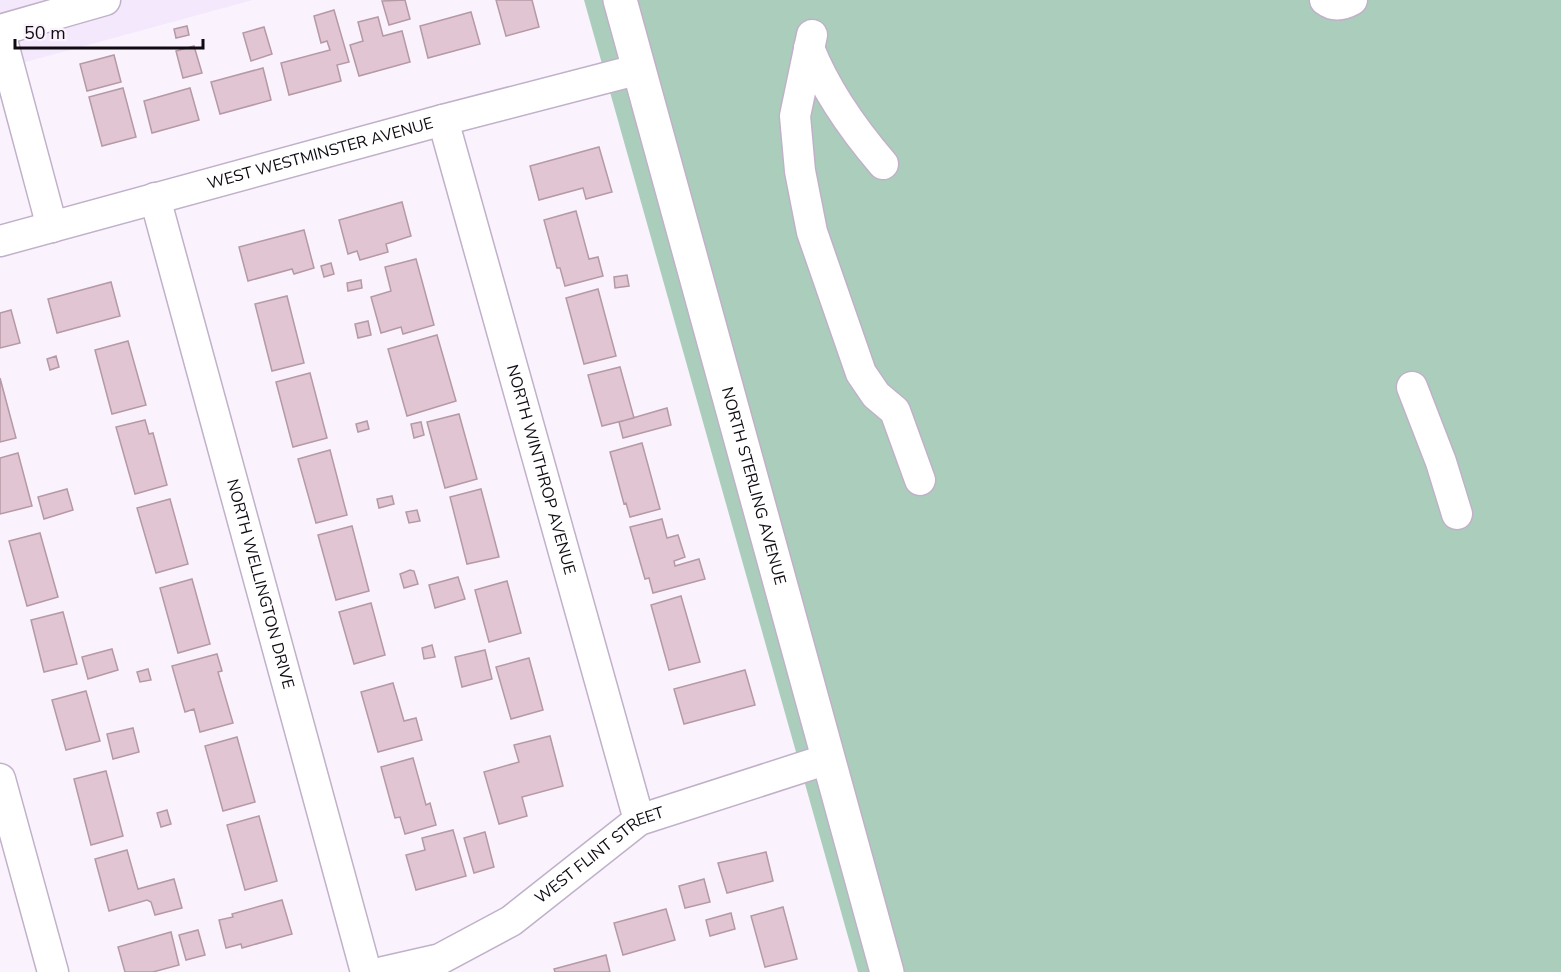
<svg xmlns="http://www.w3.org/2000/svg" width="1561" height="972" font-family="'Nunito Sans',sans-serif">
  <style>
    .built { fill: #f4e8fc }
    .green { fill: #abcebc }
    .building { fill: #e2c5d2; stroke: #b599a5; stroke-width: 1.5 }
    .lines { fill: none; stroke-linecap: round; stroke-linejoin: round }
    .minor-casing { stroke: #c0b1c9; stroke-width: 33 }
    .major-casing { stroke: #c0b1c9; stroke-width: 36 }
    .minor { stroke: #fff; stroke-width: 30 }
    .major { stroke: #fff; stroke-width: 33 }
    .labels { text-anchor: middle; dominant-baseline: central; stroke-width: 6; stroke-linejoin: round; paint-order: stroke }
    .street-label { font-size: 16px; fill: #100b13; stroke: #faf3fe }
  </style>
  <rect width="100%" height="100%" fill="#faf3fe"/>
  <path class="built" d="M0,0H253L0,69Z"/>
  <path class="green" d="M584,0H1561V972H858Z"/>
  <path class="building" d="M405,0L410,19L389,25L382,1Z
    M496,0H532L539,27L506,36Z
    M334,10L349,62L337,65L341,81L289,95L281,63L330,50L327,41L321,43L314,16Z
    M471,12L480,44L428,58L420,26Z
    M378,17L383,36L402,31L410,62L359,76L350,45L363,41L358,22Z
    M187,26L189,35L176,38L174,29Z
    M264,27L272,54L251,61L243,33Z
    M194,46L202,73L183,78L176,51Z
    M114,55L121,82L87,91L80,64Z
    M263,68L271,100L220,114L211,82Z
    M123,88L136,137L102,146L89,97Z
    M190,88L199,120L152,133L144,101Z
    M599,147L612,192L586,199L583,188L539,200L530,166Z
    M402,202L411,236L386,244L388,252L360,260L357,251L348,254L339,220Z
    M576,211L589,259L598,257L603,276L565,286L560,268H557L544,220Z
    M304,230L314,268L294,274L292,269L248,281L239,247Z
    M416,259L434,325L403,334L401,327L381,333L371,297L391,291L385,267Z
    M331,263L334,274L324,277L321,266Z
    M627,275L629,286L615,288L614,277Z
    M361,280L362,288L348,291L347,283Z
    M111,282L120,316L57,333L48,299Z
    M598,289L616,356L584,364L566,298Z
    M287,296L304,363L272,371L255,304Z
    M11,310L20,343L0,348V313Z
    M368,321L371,335L358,338L355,324Z
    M437,335L456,401L407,416L388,349Z
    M128,341L146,405L112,414L95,350Z
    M56,356L59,367L50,370L47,359Z
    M620,367L634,418L602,426L588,375Z
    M310,373L327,438L293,447L276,382Z
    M0,378L16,438L0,442Z
    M667,408L671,425L623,438L619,422Z
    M459,414L477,479L445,488L427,422Z
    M145,420L149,434L153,433L167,485L135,494L116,427Z
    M367,421L369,429L358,432L356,424Z
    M421,422L424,435L414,438L411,424Z
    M642,443L660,509L630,517L626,503L624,504L610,452Z
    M330,450L347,515L316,523L298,459Z
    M18,453L32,506L0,514V458Z
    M67,489L73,510L44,519L38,497Z
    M481,489L499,557L467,564L450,497Z
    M392,496L394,504L379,508L377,499Z
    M170,499L188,564L156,573L137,508Z
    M417,510L420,521L409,523L406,512Z
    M662,519L667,538L678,535L685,557L674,561L675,566L699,559L705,579L653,593L649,578L645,579L630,527Z
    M352,526L369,591L336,600L318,535Z
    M40,533L58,597L27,606L9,541Z
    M410,570L414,571L418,584L404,588L400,574Z
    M458,577L465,599L435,608L429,585Z
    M192,579L210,644L178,653L160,588Z
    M507,581L521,633L489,642L475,590Z
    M681,596L700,662L669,670L651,605Z
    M371,603L385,655L354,664L339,612Z
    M63,612L77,664L44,672L31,620Z
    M432,645L435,657L424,659L422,648Z
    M112,649L118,670L88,679L82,657Z
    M485,650L492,679L462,687L455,657Z
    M217,654L222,671L218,672L233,723L200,732L194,709L185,712L172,666Z
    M529,658L543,710L511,719L496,667Z
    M148,669L151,680L140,682L137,672Z
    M745,670L755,705L684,724L674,689Z
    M393,683L404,721L416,718L422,740L378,752L361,692Z
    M86,691L100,741L66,750L52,700Z
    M133,728L139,752L113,759L107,734Z
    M550,736L563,786L522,797L527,816L499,824L484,772L519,762L514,745Z
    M237,737L255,802L223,811L205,746Z
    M413,758L426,805L430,803L436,825L405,834L400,817L395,818L381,767Z
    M106,771L123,836L91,845L74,779Z
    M167,810L171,824L161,827L157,813Z
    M259,816L277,881L245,890L227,825Z
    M453,830L466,876L416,890L406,855L425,850L422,838Z
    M485,832L494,867L474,873L464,838Z
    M127,850L138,889L174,879L182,908L155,915L151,902L147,900L109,911L95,859Z
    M766,852L773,881L727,893L718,863Z
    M704,879L710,902L685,908L679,886Z
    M282,900L292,934L242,948L241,944L226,948L219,920L233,917L232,914Z
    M783,907L797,959L765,967L751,916Z
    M666,909L675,940L623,955L614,923Z
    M731,913L735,929L710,936L706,920Z
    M198,930L205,955L186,960L179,935Z
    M171,932L179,965L153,972H125L118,947Z
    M606,955L610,972H555L554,969Z"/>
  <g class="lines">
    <defs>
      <g id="minor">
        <path d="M1325,0C1334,7 1343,5 1352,0"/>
        <path d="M0,30L105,0"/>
        <path d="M0,33L52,227"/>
        <path d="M812,35L795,116L800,171L812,232L861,373L876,395L895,411L920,480"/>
        <path d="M809,48C826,91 853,129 883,164"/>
        <path id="s1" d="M443,120L639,820"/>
        <path id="s2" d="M155,198L366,972"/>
        <path id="s3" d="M0,241L443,120L640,69"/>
        <path d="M1412,387L1441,462L1457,514"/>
        <path d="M0,779L53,972"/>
        <path id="s4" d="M383,972L440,959L511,921L639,820L828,759"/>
      </g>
      <g id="major">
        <path id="s5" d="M620,0L887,972"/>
      </g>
    </defs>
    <use href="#minor" class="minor-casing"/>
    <use href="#major" class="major-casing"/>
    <use href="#minor" class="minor"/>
    <use href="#major" class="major"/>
  </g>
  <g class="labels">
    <g class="street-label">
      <text stroke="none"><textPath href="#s3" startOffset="332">WEST WESTMINSTER AVENUE</textPath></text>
      <text stroke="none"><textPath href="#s1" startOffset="363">NORTH WINTHROP AVENUE</textPath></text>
      <text stroke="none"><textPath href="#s5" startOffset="504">NORTH STERLING AVENUE</textPath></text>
      <text stroke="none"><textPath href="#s2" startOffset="400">NORTH WELLINGTON DRIVE</textPath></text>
      <text stroke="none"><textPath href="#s4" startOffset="250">WEST FLINT STREET</textPath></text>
    </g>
  </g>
  <path d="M15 39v9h188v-9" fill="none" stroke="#100b13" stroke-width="3"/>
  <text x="24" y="39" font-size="18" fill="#100b13" stroke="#faf3fe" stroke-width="4.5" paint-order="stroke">50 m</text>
</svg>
